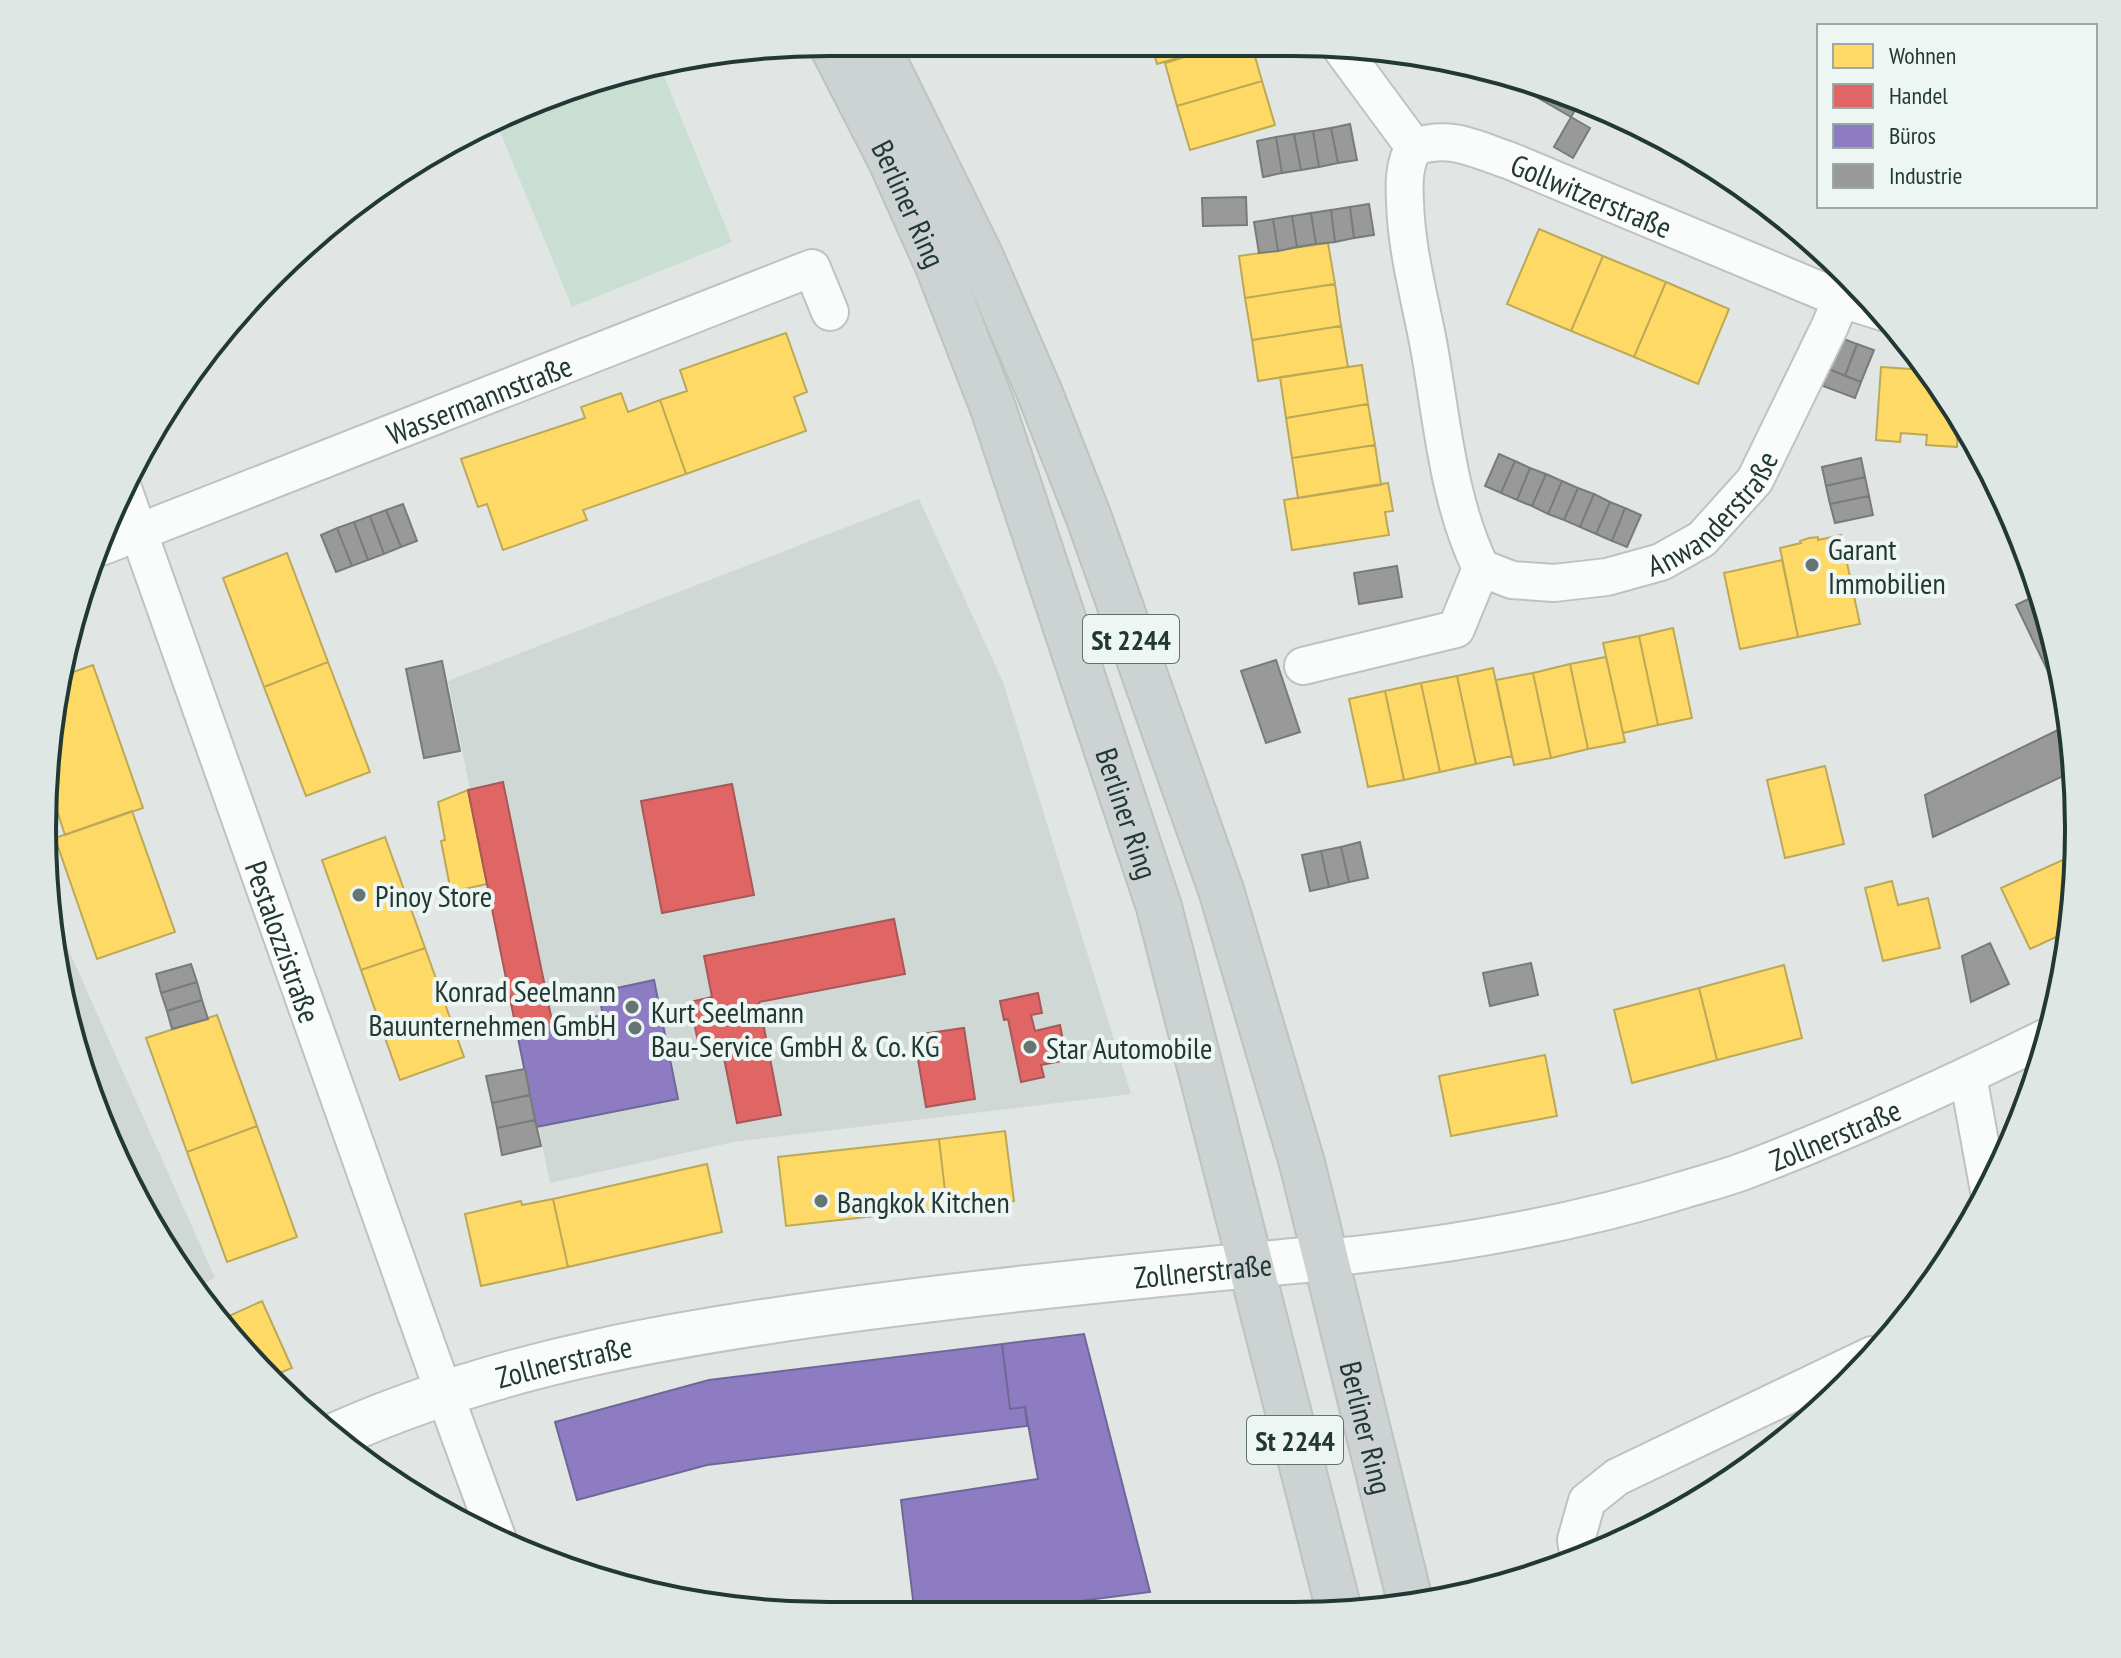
<svg xmlns="http://www.w3.org/2000/svg" width="2121" height="1658" font-family="'PT Sans Narrow',sans-serif">
  <style>
    .built { fill: #cfd8d4 }
    .green { fill: #cadfd3 }
    .homes { fill: #ffd966; stroke: #bca957; stroke-width: 2 }
    .shops { fill: #e06666; stroke: #a75857; stroke-width: 2 }
    .offices { fill: #8e7cc3; stroke: #6d6898; stroke-width: 2 }
    .industry { fill: #999; stroke: #757c7b; stroke-width: 2 }
    .lines { fill: none; stroke-linecap: round; stroke-linejoin: round }
    .street-casing { stroke: #bec3c1; stroke-width: 40 }
    .secondary-casing { stroke: #bdc4c2; stroke-width: 48 }
    .primary-casing { stroke: #bcc3c1; stroke-width: 48 }
    .street { stroke: #fafbfb; stroke-width: 36 }
    .secondary { stroke: #fafbfb; stroke-width: 44 }
    .primary { stroke: #ccd3d2; stroke-width: 44 }
    .poi-dot { fill: #647572; stroke: #eef6f3; stroke-width: 3 }
    .labels { text-anchor: middle; dominant-baseline: central; stroke-width: 8; stroke-linejoin: round; paint-order: stroke }
    .shield { fill: #eef6f3; stroke: #5e716d; stroke-width: 2 }
    .shield-label { font-size: 28px; font-weight: bold; fill: #213834 }
    .street-label { font-size: 30px; fill: #213834; stroke: #eef6f3 }
    .poi-label { font-size: 30px; fill: #213834; stroke: #eef6f3; text-anchor: start }
    .rim { fill: none; stroke: #213834; stroke-width: 4 }
  </style>
  <rect width="100%" height="100%" fill="#e1e6e4"/>
  <path class="built" d="M919,499L1003,682L1131,1094L734,1142L550,1183L448,681Z
    M54,917L215,1278L194,1288L148,1223L69,1033Z"/>
  <path class="green" d="M659,64L732,242L572,307L496,122L625,69Z"/>
  <path class="homes" d="M1151,43H1230L1157,64Z
    M1230,43H1251L1262,81L1177,106L1165,63Z
    M1262,81L1275,125L1190,150L1177,106Z
    M1539,229L1603,256L1571,331L1507,304Z
    M1328,243L1335,284L1245,298L1239,256Z
    M1603,256L1666,282L1634,357L1571,331Z
    M1666,282L1729,309L1698,384L1634,357Z
    M1335,284L1341,326L1252,340L1245,298Z
    M1341,326L1348,367L1258,381L1252,340Z
    M786,333L807,392L794,397L806,431L686,474L660,400L687,391L680,370Z
    M1362,365L1368,404L1286,418L1280,377Z
    M1881,367L1927,370L1959,415L1957,447L1926,445L1927,435L1901,433L1900,442L1876,440Z
    M621,393L628,412L660,400L686,474L583,510L587,520L503,550L487,504L478,507L461,459L585,418L581,407Z
    M1368,404L1375,445L1292,458L1286,418Z
    M1959,415L1973,435L1976,441L1957,440Z
    M1375,445L1381,485L1298,498L1292,458Z
    M1388,483L1393,511L1385,512L1389,535L1292,550L1284,500Z
    M1841,535L1860,624L1798,637L1780,548L1801,543L1800,541L1809,538L1818,537V540Z
    M287,553L328,662L264,687L223,578Z
    M1782,560L1798,637L1740,649L1724,573Z
    M1673,628L1692,718L1658,725L1639,636Z
    M1639,636L1658,725L1623,733L1603,643Z
    M1606,657L1625,742L1588,749L1570,664Z
    M328,662L370,772L306,796L264,687Z
    M1570,664L1588,749L1551,758L1533,673Z
    M93,665L143,808L65,835L51,792L47,793L62,676Z
    M1493,668L1512,756L1476,764L1457,676Z
    M1533,673L1551,758L1514,765L1496,680Z
    M1457,676L1476,764L1440,772L1421,683Z
    M1421,683L1440,772L1404,780L1385,691Z
    M1385,691L1404,780L1368,787L1349,699Z
    M1825,766L1844,844L1785,858L1767,780Z
    M468,790L487,884L451,892L441,841L445,840L438,802Z
    M132,811L175,932L97,959L55,838Z
    M385,837L425,948L361,970L322,860Z
    M2076,854L2077,880L2069,931L2030,949L2001,888Z
    M1892,881L1898,905L1928,898L1940,948L1883,961L1865,888Z
    M425,948L464,1057L400,1080L361,970Z
    M1784,965L1802,1038L1717,1060L1699,988Z
    M1699,988L1717,1060L1632,1083L1614,1010Z
    M217,1015L257,1126L187,1152L146,1038Z
    M1545,1055L1557,1116L1451,1136L1439,1076Z
    M257,1126L297,1237L227,1262L187,1152Z
    M1005,1131L1014,1201L947,1208L939,1139Z
    M939,1139L947,1208L786,1226L778,1157Z
    M707,1164L722,1232L568,1267L553,1199Z
    M553,1199L568,1267L481,1286L465,1214L521,1201L522,1205Z
    M262,1301L292,1368L270,1377L238,1348L218,1321Z"/>
  <path class="shops" d="M503,782L553,1026L517,1033L468,790Z
    M732,784L754,895L662,913L641,801Z
    M894,919L905,974L759,1002L781,1115L737,1123L722,1048L700,1052L690,1002L712,997L704,956Z
    M1038,993L1042,1013L1031,1015L1035,1031L1060,1025L1067,1060L1041,1065L1044,1077L1021,1082L1008,1019L1004,1020L1000,1001Z
    M964,1028L975,1099L926,1107L914,1035Z"/>
  <path class="offices" d="M654,980L678,1099L536,1127L517,1033L603,1015L598,992Z
    M1084,1334L1150,1592L964,1616H915L901,1500L1038,1479L1025,1407L1010,1409L1002,1344Z
    M1002,1344L1010,1409L1025,1407L1027,1426L707,1465L577,1500L555,1422L709,1380Z"/>
  <path class="industry" d="M1532,81L1545,84L1581,100L1571,117L1526,91Z
    M1571,117L1590,128L1573,158L1554,147Z
    M1350,124L1357,160L1338,163L1331,128Z
    M1331,128L1338,163L1319,167L1313,131Z
    M1313,131L1319,167L1301,170L1294,134Z
    M1294,134L1301,170L1282,173L1276,137Z
    M1276,137L1282,173L1263,177L1257,141Z
    M1246,197L1247,225L1203,226L1202,198Z
    M1369,204L1374,235L1354,238L1350,207Z
    M1350,207L1354,238L1335,242L1331,210Z
    M1331,210L1335,242L1316,244L1311,213Z
    M1311,213L1316,244L1297,247L1292,216Z
    M1292,216L1297,247L1278,251L1273,219Z
    M1273,219L1278,251L1259,253L1254,222Z
    M1841,338L1857,344L1845,376L1829,369Z
    M1857,344L1874,350L1861,382L1845,376Z
    M1829,369L1861,382L1855,398L1823,386Z
    M1499,454L1515,461L1501,493L1485,486Z
    M1861,458L1865,477L1826,486L1822,467Z
    M1515,461L1530,468L1517,500L1501,493Z
    M1530,468L1546,474L1532,506L1517,500Z
    M1546,474L1562,481L1548,514L1532,506Z
    M1865,477L1869,496L1830,504L1826,486Z
    M1562,481L1578,488L1564,520L1548,514Z
    M1578,488L1594,494L1580,527L1564,520Z
    M1594,494L1610,502L1596,534L1580,527Z
    M1869,496L1873,515L1835,523L1830,504Z
    M1610,502L1625,508L1612,541L1596,534Z
    M403,504L417,541L401,547L386,510Z
    M1625,508L1641,515L1627,547L1612,541Z
    M386,510L401,547L384,554L370,516Z
    M370,516L384,554L368,560L354,522Z
    M354,522L368,560L352,566L337,528Z
    M337,528L352,566L336,572L321,535Z
    M1397,566L1402,597L1359,604L1354,573Z
    M2041,593L2070,717L2016,605Z
    M1276,660L1300,732L1266,743L1241,671Z
    M442,661L460,751L424,758L406,669Z
    M2072,723L2074,771L1933,837L1925,795Z
    M1360,842L1368,878L1349,882L1341,847Z
    M1341,847L1349,882L1329,887L1321,851Z
    M1321,851L1329,887L1310,891L1302,855Z
    M1990,943L2009,984L1971,1002L1962,956Z
    M1531,963L1538,995L1490,1006L1483,973Z
    M191,964L197,982L161,993L156,974Z
    M197,982L202,1000L167,1011L161,993Z
    M202,1000L208,1019L172,1029L167,1011Z
    M525,1069L530,1095L492,1103L486,1076Z
    M530,1095L535,1120L497,1128L492,1103Z
    M535,1120L541,1146L502,1155L497,1128Z"/>
  <g class="lines">
    <defs>
      <g id="street">
        <path id="s1" d="M1338,44L1414,147C1451,135 1472,148 1508,160L1841,299L1886,313"/>
        <path id="s2" d="M1414,147C1404,164 1404,182 1405,201C1406,249 1420,299 1429,347C1442,420 1448,501 1481,568L1512,580L1554,583L1607,577L1661,562L1702,539L1755,480L1830,326L1841,299"/>
        <path id="s3" d="M124,491L431,1357L498,1540"/>
        <path id="s4" d="M101,547L812,268L830,312"/>
        <path d="M1303,666L1456,629L1481,568"/>
        <path d="M1968,1076L1989,1191"/>
        <path id="s5" d="M1326,1258C1447,1246 1567,1226 1683,1190C1706,1183 1730,1177 1752,1168C1854,1129 1954,1083 2051,1035"/>
        <path d="M1579,1559L1576,1540L1587,1501L1617,1477L1872,1355"/>
      </g>
      <g id="secondary">
        <path id="s6" d="M336,1435C505,1360 687,1331 869,1307C1021,1287 1174,1272 1326,1258"/>
      </g>
      <g id="primary">
        <path id="s7" d="M830,42L890,159L938,266L993,408L1159,907L1340,1614"/>
        <path id="s8" d="M875,42L980,255L1039,391L1089,518L1221,890L1302,1163L1410,1601"/>
      </g>
    </defs>
    <use href="#street" class="street-casing"/>
    <use href="#secondary" class="secondary-casing"/>
    <use href="#primary" class="primary-casing"/>
    <use href="#street" class="street"/>
    <use href="#secondary" class="secondary"/>
    <use href="#primary" class="primary"/>
  </g>
  <g class="poi-dot">
    <circle cx="1812" cy="565" r="8"/>
    <circle cx="359" cy="895" r="8"/>
    <circle cx="632" cy="1007" r="8"/>
    <circle cx="635" cy="1028" r="8"/>
    <circle cx="1030" cy="1047" r="8"/>
    <circle cx="821" cy="1201" r="8"/>
  </g>
  <g class="labels">
    <g class="shield">
      <rect x="1083" y="615" width="96" height="48" rx="6"/>
      <rect x="1247" y="1416" width="96" height="48" rx="6"/>
    </g>
    <g class="shield-label">
      <text x="1131" y="639">St 2244</text>
      <text x="1295" y="1440">St 2244</text>
    </g>
    <g class="street-label">
      <text stroke="none"><textPath href="#s1" startOffset="316">Gollwitzerstraße</textPath></text>
      <text stroke="none"><textPath href="#s7" startOffset="180">Berliner Ring</textPath></text>
      <text stroke="none"><textPath href="#s4" startOffset="406">Wassermannstraße</textPath></text>
      <text stroke="none"><textPath href="#s2" startOffset="688">Anwanderstraße</textPath></text>
      <text stroke="none"><textPath href="#s7" startOffset="828">Berliner Ring</textPath></text>
      <text stroke="none"><textPath href="#s3" startOffset="478">Pestalozzistraße</textPath></text>
      <text stroke="none"><textPath href="#s5" startOffset="526">Zollnerstraße</textPath></text>
      <text stroke="none"><textPath href="#s6" startOffset="886">Zollnerstraße</textPath></text>
      <text stroke="none"><textPath href="#s6" startOffset="240">Zollnerstraße</textPath></text>
      <text stroke="none"><textPath href="#s8" startOffset="1474">Berliner Ring</textPath></text>
    </g>
    <g class="poi-label">
      <text x="1828" y="548">Garant<tspan x="1828" dy="34">Immobilien</tspan></text>
      <text x="375" y="895">Pinoy Store</text>
      <text x="616" y="990" text-anchor="end">Konrad Seelmann<tspan x="616" dy="34">Bauunternehmen GmbH</tspan></text>
      <text x="651" y="1011">Kurt Seelmann<tspan x="651" dy="34">Bau-Service GmbH &amp; Co. KG</tspan></text>
      <text x="1046" y="1047">Star Automobile</text>
      <text x="837" y="1201">Bangkok Kitchen</text>
    </g>
  </g>
  <path d="M0 0H2121V1658H0ZM829 56H1292A773 773 0 0 1 2065 829V829A773 773 0 0 1 1292 1602H829A773 773 0 0 1 56 829V829A773 773 0 0 1 829 56Z" fill="#dee7e4" fill-rule="evenodd"/>
  <path class="rim" d="M829 56H1292A773 773 0 0 1 2065 829V829A773 773 0 0 1 1292 1602H829A773 773 0 0 1 56 829V829A773 773 0 0 1 829 56Z"/>
  <rect x="1817" y="24" width="280" height="184" fill="#eef6f3" stroke="#9caaa7" stroke-width="2"/>
  <rect x="1833" y="44" width="40" height="24" fill="#ffd966" stroke="#9caaa7" stroke-width="2"/>
  <text x="1889" y="64" font-size="24" fill="#213834">Wohnen</text>
  <rect x="1833" y="84" width="40" height="24" fill="#e06666" stroke="#9caaa7" stroke-width="2"/>
  <text x="1889" y="104" font-size="24" fill="#213834">Handel</text>
  <rect x="1833" y="124" width="40" height="24" fill="#8e7cc3" stroke="#9caaa7" stroke-width="2"/>
  <text x="1889" y="144" font-size="24" fill="#213834">Büros</text>
  <rect x="1833" y="164" width="40" height="24" fill="#999999" stroke="#9caaa7" stroke-width="2"/>
  <text x="1889" y="184" font-size="24" fill="#213834">Industrie</text>
</svg>
